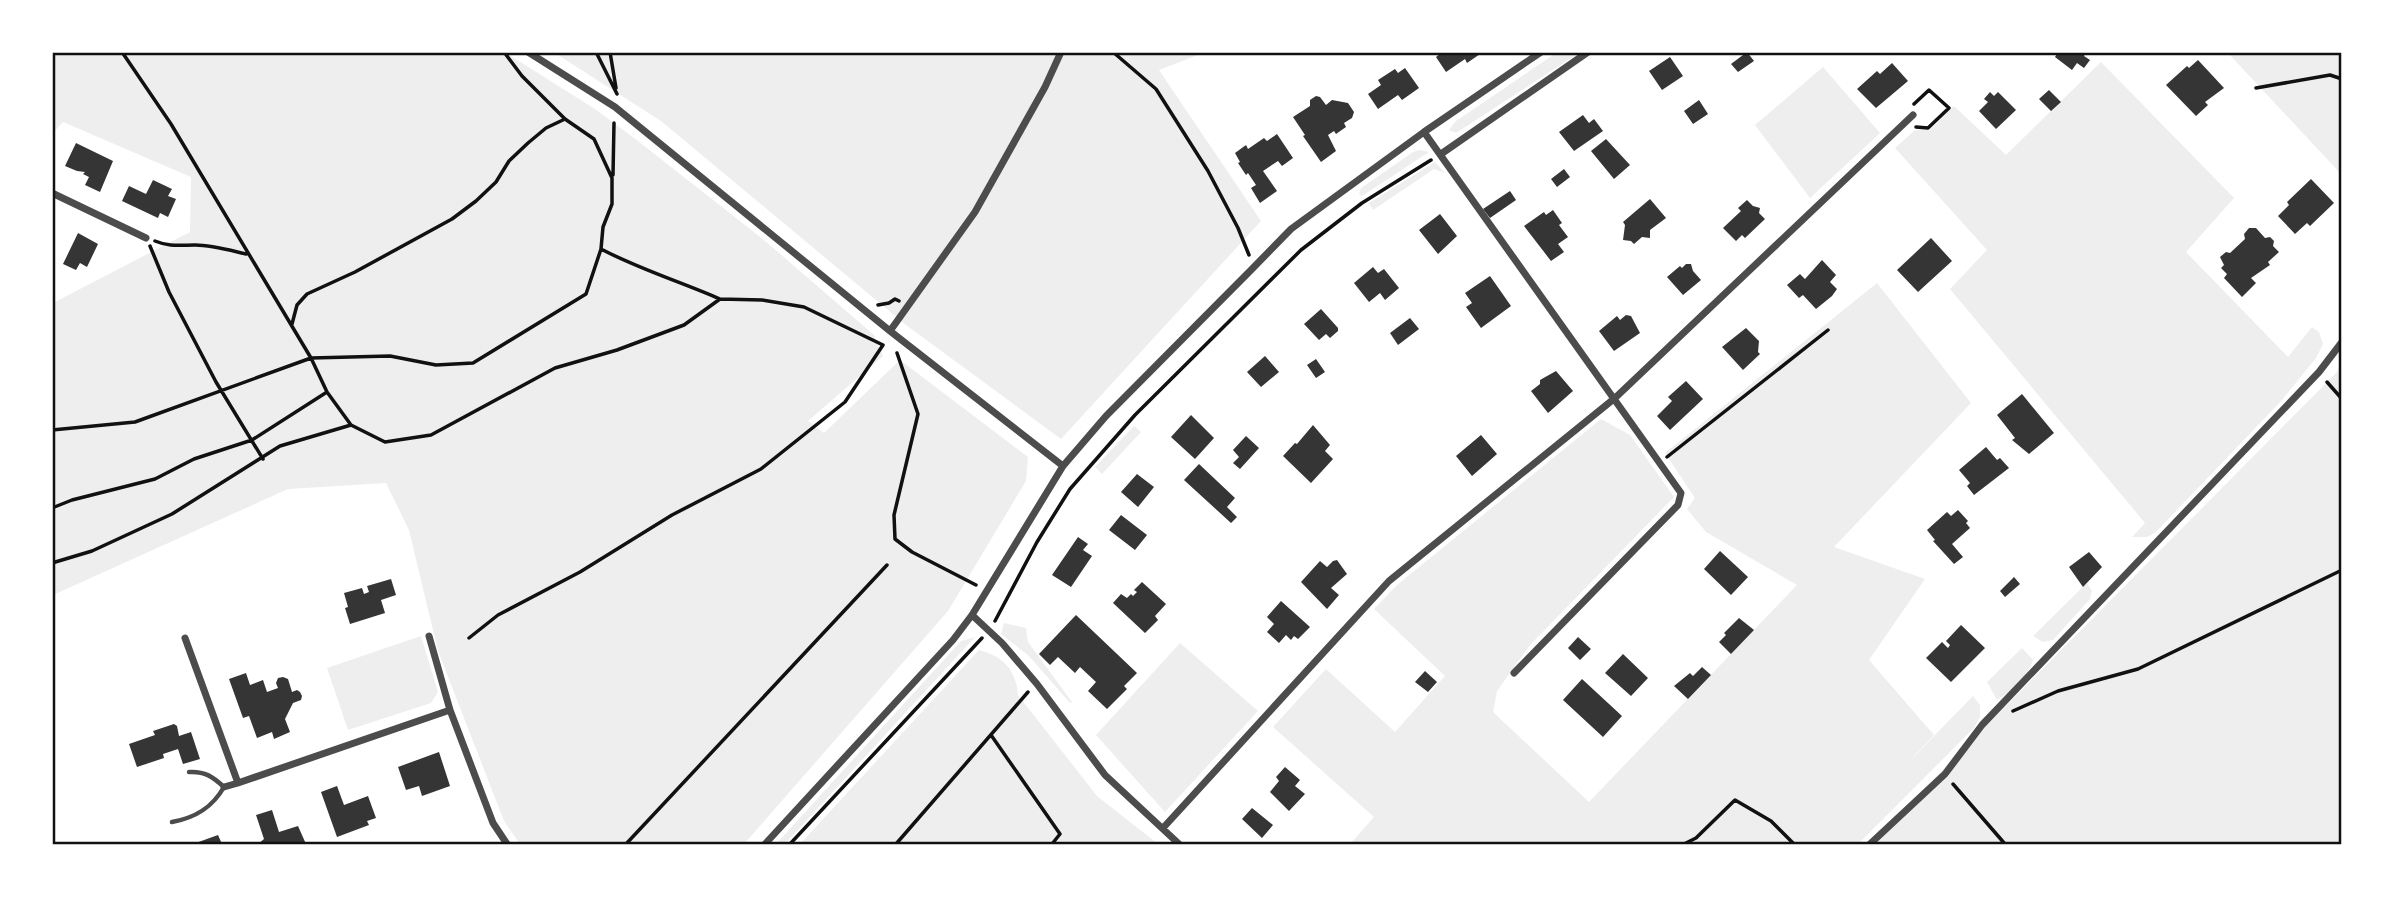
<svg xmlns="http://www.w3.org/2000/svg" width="2394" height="897" font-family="'DejaVu Sans',sans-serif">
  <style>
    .green { fill: #eee }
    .building { fill: #353535 }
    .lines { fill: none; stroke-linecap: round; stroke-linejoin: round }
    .path { stroke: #111; stroke-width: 3.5 }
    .service { stroke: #4c4c4c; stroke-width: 4.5 }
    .minor { stroke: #4c4c4c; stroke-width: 7 }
    .neatline { fill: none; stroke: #111; stroke-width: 2.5 }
  </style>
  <rect width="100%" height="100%" fill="#fff"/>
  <path class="green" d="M52,53H506L595,109L638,141L764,240L874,335L883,356L808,421L824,433L900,360L1028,457L1026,481L948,611L744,844H520L504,821L438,651L409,530L386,483L288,489L53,595V303L190,232L191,177L63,122L53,133Z
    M555,53H1203L1159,70L1261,221L1061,439L906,325L661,121Z
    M1556,53H1579L1456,133L1449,130L1456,121Z
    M2228,53H2341V174Z
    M2101,62L2234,198L2186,252L2288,357L2312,327L2319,332L2323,344L2316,358L2282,400L2155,533L2147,537H2132L2145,523L1950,289L1987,250L1895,148L1915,130H1930L1954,106L2006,155Z
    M1823,67L1880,133L1810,198L1755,125Z
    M1420,150L1429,152L1362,196L1359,194L1361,188L1413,152Z
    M1435,162L1445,173L1434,169L1373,210L1369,203Z
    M1877,283L1971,403L1834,547L1925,579L1869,660L1934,735L1894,777L1973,696L1980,705V717L1974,728L1858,844H1350L1374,817L1273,727L1326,669L1395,732L1445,676L1374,609L1397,585L1601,419L1630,435L1674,497L1530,645L1497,691L1493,712L1589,802L1797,585L1706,532L1687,509L1695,498L1665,453Z
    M2341,363V844H1869L2337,372Z
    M1134,426L1141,432L1102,474L1095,467Z
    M2087,583L2092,591L2090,599L2053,640L2043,642L2033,636Z
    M1004,623L1026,628L1028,642L1072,702L1070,703L1029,656L1001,634Z
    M421,636L438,692L431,703L348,730L327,668Z
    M975,637L785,844H776L961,641Z
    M1180,643L1258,711L1165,812L1096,735Z
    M2022,648L2033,660C2029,675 2011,693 1997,700L1987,682Z
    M979,650C1002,656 1016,669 1018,695L1097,796L1158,844H800Z"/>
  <path class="building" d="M1442,52H1483L1467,63L1465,59L1446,72L1436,57Z
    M1747,52L1754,61L1738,72L1731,64Z
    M2058,52H2086L2084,56L2090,60L2084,68L2077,63L2072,70L2055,57Z
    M1670,57L1683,76L1662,90L1649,71Z
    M2198,60L2224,88L2205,102L2208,105L2196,116L2166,85L2187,66L2189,68Z
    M1892,63L1908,81L1876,108L1857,89L1877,71L1880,74Z
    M1405,68L1419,88L1402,100L1398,95L1378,109L1368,94L1381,85L1378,80L1395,69L1398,73Z
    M2049,90L2061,102L2051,111L2039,99Z
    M1990,92L1994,96L1998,92L2016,110L1996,129L1979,111L1988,102L1984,99Z
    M1316,96L1320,97L1326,105L1332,100L1348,103L1354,112L1352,118L1344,123L1346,127L1336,134L1334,131L1328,135L1336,151L1321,162L1303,136L1305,135L1293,117L1310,106V100Z
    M1699,100L1708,114L1693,124L1684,111Z
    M1583,115L1589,123L1594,119L1603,131L1574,151L1559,132Z
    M1277,134L1293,158L1282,166L1278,161L1263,171L1277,191L1260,203L1251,188L1256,185L1248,173L1246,175L1238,163L1240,162L1235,153L1246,145L1248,149L1264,138L1267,141Z
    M1606,139L1630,165L1614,179L1591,151Z
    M76,143L113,161L100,192L85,185L89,177L83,174L85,172L77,171L65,166Z
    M1564,169L1570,177L1557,187L1551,179Z
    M2311,179L2334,203L2310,226L2307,223L2295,234L2278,216L2289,205L2287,202Z
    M153,180L172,189L168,196L176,199L168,217L160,213L158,218L122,201L129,186L146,194Z
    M1510,191L1516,200L1490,218L1483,209Z
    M1650,199L1666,218L1650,230V238L1642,237L1634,244L1631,241L1623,240L1625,225L1623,222Z
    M1747,200L1753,206L1760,208L1759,213L1765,219L1745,238L1742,235L1736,241L1723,228L1741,211L1738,208Z
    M1553,210L1562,223L1559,225L1568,237L1558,244L1564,252L1551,261L1524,226L1544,212L1546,215Z
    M1440,214L1457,236L1438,254L1419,230Z
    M2249,228H2256L2265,238L2270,237L2274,241L2273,246L2279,252L2268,262L2270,265L2251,278L2256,283L2242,297L2224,278L2227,274L2221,268L2224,265L2220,257L2226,252L2230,253L2245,239L2244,234Z
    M78,233L98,244L87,267L80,263L76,270L63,264Z
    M1931,238L1952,261L1918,292L1897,270Z
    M1822,260L1836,275L1830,282L1837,289L1832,296L1816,309L1803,295L1799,298L1787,285L1800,274L1805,279Z
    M1686,264H1691L1693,271L1701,280L1683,295L1667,277L1680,266L1682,268Z
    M1373,267L1378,273L1384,269L1399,288L1385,300L1380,293L1369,302L1354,283Z
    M1490,276L1511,306L1481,328L1466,307L1472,303L1465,293Z
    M1321,309L1338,328V331L1330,338L1326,334L1319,340L1304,324Z
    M1626,315L1631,316L1640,333L1614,351L1599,331L1617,316L1620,320Z
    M1410,318L1419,329L1398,345L1390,333Z
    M1746,328L1759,341L1758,352L1760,354L1743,370L1722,347Z
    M1265,356L1279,372L1261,387L1247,372Z
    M1316,359L1325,372L1316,378L1307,365Z
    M1556,371L1573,391L1548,413L1531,391L1540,384V380Z
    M1686,381L1703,399L1670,430L1657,416L1672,401L1668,397Z
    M2022,394L2054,433L2029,454L2012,440L2015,438L1997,415Z
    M1191,415L1214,438L1195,459L1171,437Z
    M1313,425L1330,445L1325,451L1333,459L1311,483L1283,456L1295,443L1297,444Z
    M1481,435L1497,454L1472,476L1456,456Z
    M1246,436L1259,448L1240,469L1233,463L1239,457L1233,450Z
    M1986,447L1997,460L2000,458L2009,468L1974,495L1967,486L1970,483L1959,470Z
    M1199,464L1235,498L1227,507L1237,517L1231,523L1184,480Z
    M1137,474L1154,487L1138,507L1121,492Z
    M1958,510L1968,521L1966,523L1970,528L1952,544L1963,557L1954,564L1933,541L1935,540L1927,530L1947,512L1951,516Z
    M1121,515L1147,535L1135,550L1109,530Z
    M1078,537L1088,544L1083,550L1092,556L1071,587L1052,575Z
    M1720,551L1748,577L1731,595L1704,569Z
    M2089,552L2102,567L2083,587L2069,567Z
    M1337,560L1347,574L1331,588L1339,595L1327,609L1301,582L1320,561L1327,567L1333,561Z
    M2014,577L2020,584L2005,597L2000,591Z
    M391,579L396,595L381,600L385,613L350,624L345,608L348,607L344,593L362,588L364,594L369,592L367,586Z
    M1142,582L1166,604L1155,616L1158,620L1145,633L1113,603L1121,594L1127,598L1131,594L1133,596L1137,592L1134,590Z
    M1281,601L1310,627L1298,639L1294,636L1291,640L1286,635L1279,643L1267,632L1274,624L1267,617Z
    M1076,615L1137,673L1124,686L1127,689L1107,709L1088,691L1096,682L1080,667L1075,673L1058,657L1050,665L1039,654Z
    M1739,618L1754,630L1731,654L1719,642L1726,635L1724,633Z
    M1961,625L1985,648L1951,682L1926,658L1942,642L1948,648L1950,645L1946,641Z
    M1578,637L1591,649L1580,660L1568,648Z
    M1623,654L1648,678L1631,696L1605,673Z
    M1702,667L1711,675L1688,699L1674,686L1690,673L1693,676Z
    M1425,671L1437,682L1428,692L1415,682Z
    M246,673L250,685L263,680L267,692L278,688L276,683L278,678L283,677L288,679L292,692L297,690L300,692L302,696L301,700L293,703L285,719L290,732L274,739L272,732L257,738L249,716L243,718L229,679Z
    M1582,679L1622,716L1603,737L1563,700Z
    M174,724L177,726L179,736L191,732L200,759L183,764L178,749L163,754L164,758L137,767L129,744L155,735L153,731Z
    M439,752L450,786L422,796L419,786L406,790L398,767Z
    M1285,767L1300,780L1295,786L1305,794L1289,811L1270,792L1279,781L1276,777Z
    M337,786L344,805L368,796L376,818L367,821L369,825L337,837L321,792Z
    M1252,808L1273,825L1262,838L1242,819Z
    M272,810L279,832L298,826L306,844H258L264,839L256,815Z
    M218,835L222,844H193Z"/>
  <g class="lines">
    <path class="path" d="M122,52L171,124L311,358L390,356L436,365L473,363L586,294L601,249L603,227L612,204V178L594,139L565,119L522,76L504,52
      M596,52L617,94
      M610,52L616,88
      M1113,52L1156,89L1208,171L1238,228L1249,255
      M2256,88L2330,75L2342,79
      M1914,104L1929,90L1949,108L1928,128L1916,127
      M613,175L614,123
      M155,241C169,247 180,245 195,245C212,245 229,250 246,254
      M150,246L169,292L216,382L263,459
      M601,249C639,269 681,282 720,299
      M878,305L889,303L895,299L899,301
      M292,324L297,305L307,294L355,272L452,219L476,201L496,182L509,161L528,143L546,128L565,119
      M897,353L918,414L894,515L895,539L912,552L976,585
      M2327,382L2342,399
      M52,430L135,422L311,358L327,392L351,425L385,442L431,435L555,368L617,350L684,325L720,299L762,300L804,307L883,345
      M1667,457L1828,330
      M52,508L72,500L155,479L194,459L252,440L327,392
      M52,563L92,551L172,514L280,446L351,425
      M995,621L1037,542L1070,489L1135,415L1301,250L1362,203L1431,160
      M469,638L498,615L580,572L672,515L761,469L845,402L883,345
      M2013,711L2058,691L2138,669L2342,570
      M991,735L1060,834L1052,844
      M1953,784L2005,844
      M626,844L887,565
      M790,844L982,638
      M896,844L1028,692
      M1684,844L1696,838L1735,800L1771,821L1794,844"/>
    <path class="service" d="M172,822C195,818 212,808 224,787C213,777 205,771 189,772"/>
    <path class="minor" d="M528,52L615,107L890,331L1063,466
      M1424,132L1681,493L1678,505L1514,673
      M1441,154L1588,52
      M52,193L146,238
      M890,331L975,212L1045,87L1061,52
      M972,615L1002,643L1037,684L1105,775L1179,844
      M429,636L450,710
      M185,638L238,783L450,710L493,823L507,844
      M224,787L238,783
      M1163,828L1389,581L1615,398L1913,115
      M765,844L953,640L972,615L1063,466L1106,416L1252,269L1291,229L1424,132L1541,52
      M1870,844L1945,774L1982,725L2319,372L2342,342"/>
  </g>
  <rect width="2394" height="897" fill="none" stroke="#ffffff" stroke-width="108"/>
  <rect x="54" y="54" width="2286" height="789" class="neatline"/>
</svg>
